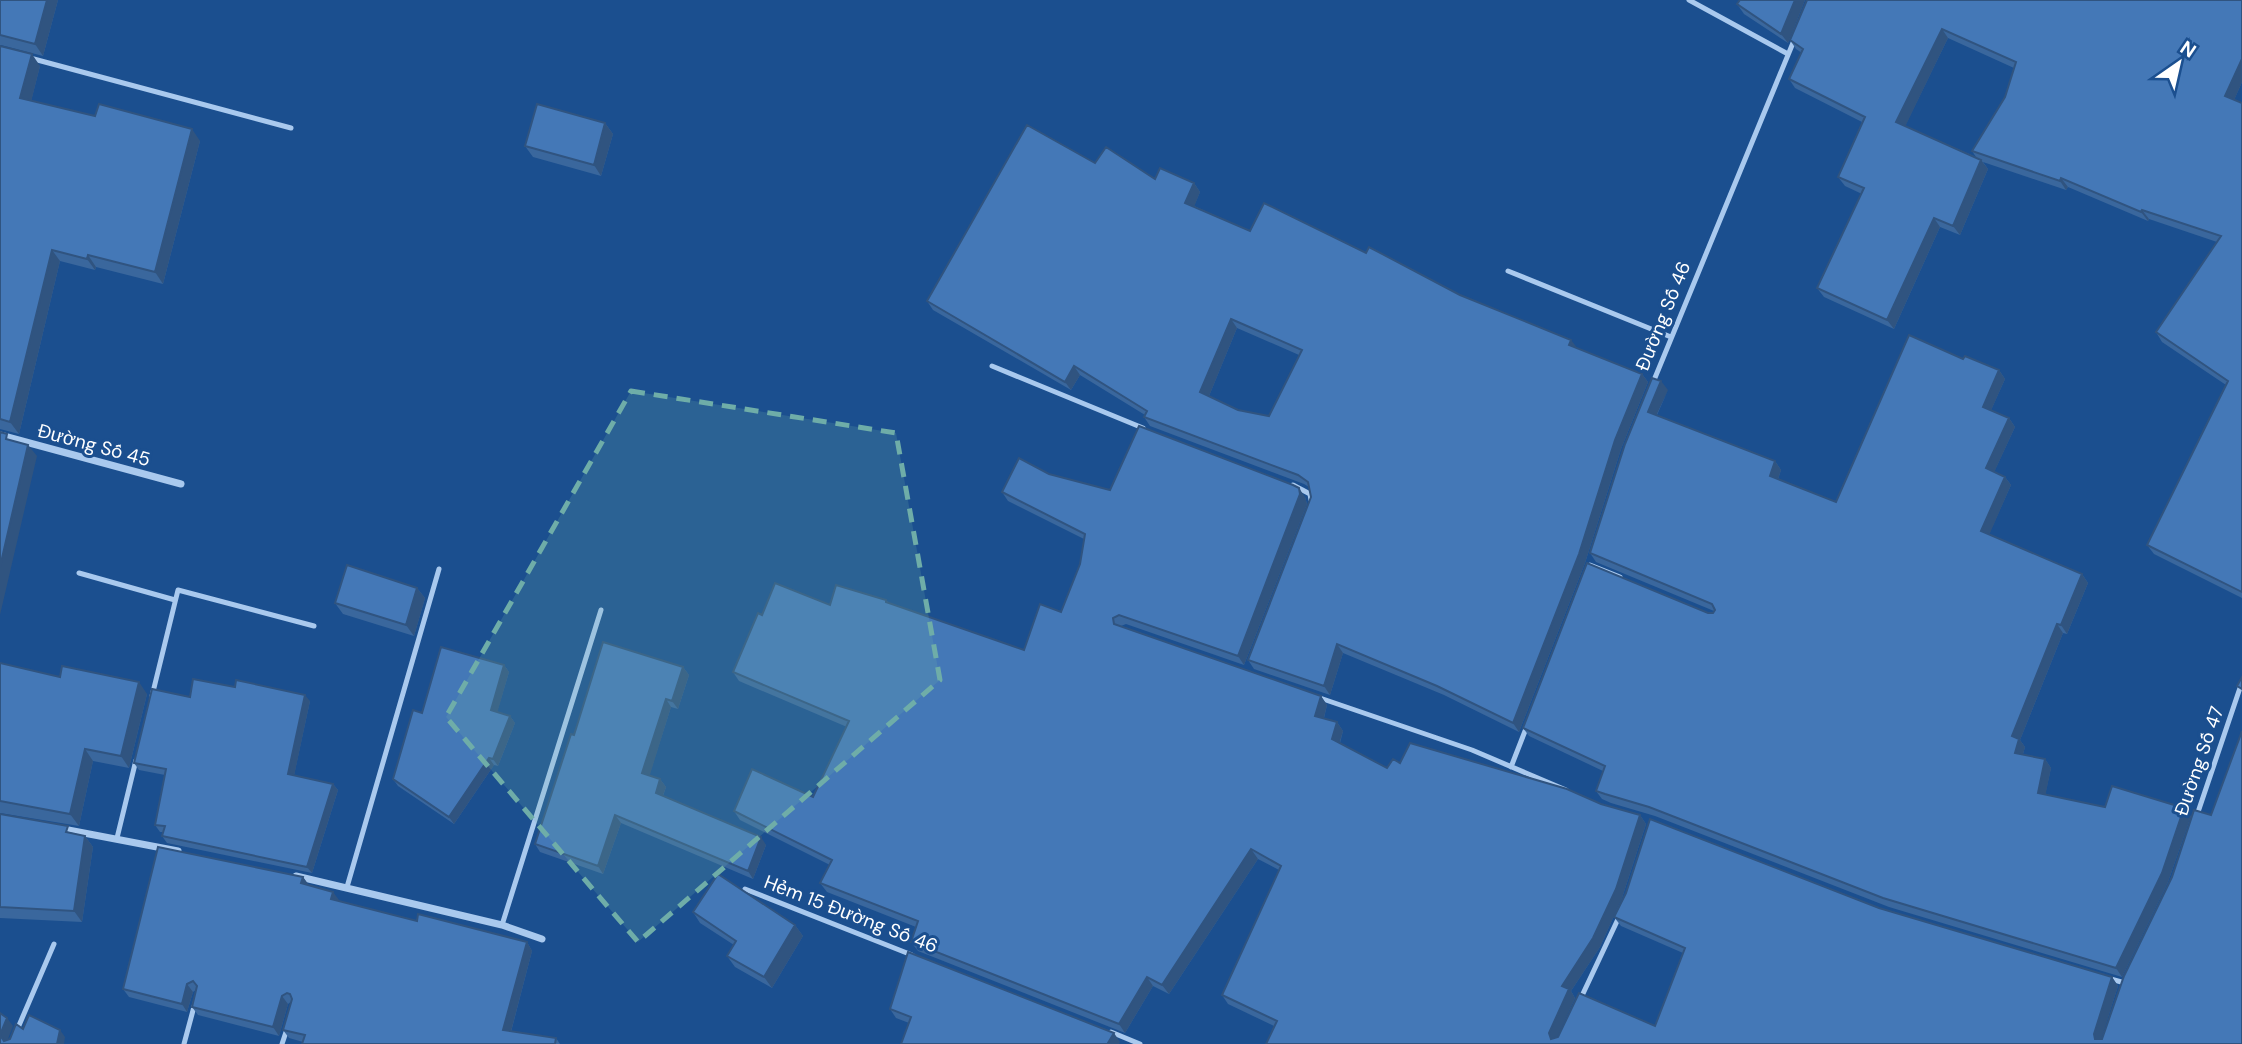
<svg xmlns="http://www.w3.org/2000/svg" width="2242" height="1044" font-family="'DM Sans',sans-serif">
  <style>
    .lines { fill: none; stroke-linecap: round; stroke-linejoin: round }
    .service { stroke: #a9c9ee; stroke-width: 5 }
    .minor { stroke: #a9c9ee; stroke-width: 7 }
    .wall { fill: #3a679d; fill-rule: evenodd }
    .shaded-wall { fill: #305480 }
    .building { fill: #4478b7; stroke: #305480; stroke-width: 2; fill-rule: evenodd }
    .marked { fill: #6fada8; fill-opacity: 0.2; stroke: #6fada8; stroke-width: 5; stroke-dasharray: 14 9; stroke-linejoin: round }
    .labels { text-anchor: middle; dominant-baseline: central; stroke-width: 6; stroke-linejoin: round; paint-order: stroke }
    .street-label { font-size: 19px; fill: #fff; stroke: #1b4f8f }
  </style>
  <rect width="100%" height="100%" fill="#1b4f8f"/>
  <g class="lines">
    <path class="service" d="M1689,0L1788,54
      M30,58L291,128
      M1508,271L1671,337
      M992,366L1143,428
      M1652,385L1795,38
      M1293,485L1310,494L1311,500
      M1590,565L1620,577
      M79,573L175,600
      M152,696L178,590L314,626
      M1317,697L1472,750L1566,790
      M1511,767L1527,726
      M2196,818L2242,682
      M117,838L136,760
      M347,887L439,569
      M745,889L912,955
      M502,925L601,610
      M2107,978L2125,983
      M1580,1000L1619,917
      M1111,1032L1140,1044
      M11,1044L54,944
      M184,1044L195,1003
      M282,1044L287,1029"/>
    <path class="minor" d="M0,435L181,484
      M63,829L178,851
      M296,876L502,925L542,939"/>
  </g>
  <path class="wall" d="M0,0H58L43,56L1,45L0,46Z
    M1805,0L1788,43L1744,14L1737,4Z
    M1807,0L2242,82L2234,100L2242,103V598L2154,554L2147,545L2226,385L2162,342L2156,332L2217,242L2149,219L2148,221L2068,187L2066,190L1983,162L1988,169L1960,235L1940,227L1894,329L1824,297L1817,288L1862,194L1845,186L1838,177L1862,122L1795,88L1789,79L1802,53L1796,49L1790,40ZM1948,38L2014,68L2005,97L1972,151L1976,157L1905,126Z
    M0,46L40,66L31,101L200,141L163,284L96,267L95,270L60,261L19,434L0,429Z
    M605,123L613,134L601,176L533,157L525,146Z
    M1095,163L1155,179L1194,183L1200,192L1194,206L1250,231L1366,253L1577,348L1642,374L1648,382L1621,449L1585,563L1519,732L1444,695L1343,653L1330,695L1254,669L1248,660L1311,497L1309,487L1304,484L1150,426L1144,417L1145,415L1080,375L1071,390L933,310L927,301ZM1237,328L1299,355L1269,416L1238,410L1209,396Z
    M1963,359L1999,370L2005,379L1991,410L2009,418L2015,427L1994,472L2005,477L2011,485L1989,534L2082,574L2088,583L2067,634L2063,633L2020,740L2025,747L2023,754L2045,759L2051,768L2045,795L2105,807L2191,816L2168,882L2122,977L1889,907L1655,816L1611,803L1602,799L1596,791L1603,771L1529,736L1523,728L1708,613H1713L1714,611L1596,562L1590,553L1668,390L1657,415L1775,461L1781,470L1778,479L1836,502Z
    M1049,474L1110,490L1305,497L1307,504L1244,665L1126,624L1121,626L1321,696L1327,705L1324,718L1337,722L1343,731L1340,743L1387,768L1400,763L1601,804L1640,815L1646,824L1622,898L1600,947L1571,991L1575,998L1557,1037L1655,1026L1683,953L1621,926L1614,917L1879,908L2112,977L2118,986L2101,1039L2242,1044H1266L1274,1026L1228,1004L1222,995L1279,870L1258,859L1169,994L1153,986L1125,1033L918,951L911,942L916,927L827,892L820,883L830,865L740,820L734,811L813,797L847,727L739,681L733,672L762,615L830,605L886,600L889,603L1024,650L1061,612L1080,564L1084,539L1008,501L1002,492Z
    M417,588L425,598L414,636L343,614L335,603Z
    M0,663L60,677L147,694L129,768L93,761L79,826L0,813Z
    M504,665L509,672L497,712L510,716L515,723L498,766L494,765L454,824L398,786L393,779L422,713Z
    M683,667L689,675L678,709L671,707L649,776L660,779L666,787L663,796L766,845L753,879L621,823L603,874L540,852L535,844L574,735Z
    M190,697L310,701L294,775L333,784L338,790L312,873L167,843L162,836L163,832H160L155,825L165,775L139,770L134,763Z
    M0,814L73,833L85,836L93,847L82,922L0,918Z
    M303,877L308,885L339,901L417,921L527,942L532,951L511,1032L556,1038L560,1044H302L303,1042L289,1038L283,1030L292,1001L288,1004L279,1036L198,1015L192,1007L196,990L193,992L187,1012L129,997L123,989Z
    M693,912L795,925L803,936L772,988L735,967L727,956L734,945L700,923Z
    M890,1009L1120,1042L909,1023L896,1018Z"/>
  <path class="shaded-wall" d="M47,0H58L43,56L35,44Z
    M1795,0H1805L1788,43L1781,34Z
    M1942,29L1948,38L1903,131L1896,122Z
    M32,54L40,66L29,110L20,98Z
    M2242,59V82L2232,105L2225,96Z
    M605,123L613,134L601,176L594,165Z
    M192,129L200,141L163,284L155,272Z
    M1981,160L1988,169L1960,235L1953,226Z
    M2061,178L2068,187L2066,190L2060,181Z
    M1194,183L1200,192L1192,212L1185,203Z
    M2142,210L2149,219L2148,221L2141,212Z
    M1934,218L1940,227L1894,329L1887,320Z
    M52,250L60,261L19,434L10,422Z
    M88,255L96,267L95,270L87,259Z
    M1231,319L1237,328L1207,401L1200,392Z
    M1571,340L1578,349L1569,345Z
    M1074,366L1080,375L1071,390L1065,382Z
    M1999,370L2005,379L1989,415L1983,407Z
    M1642,374L1648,382L1621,449L1585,563L1519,732L1513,723L1615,440Z
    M1661,381L1668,390L1654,420L1648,412Z
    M2009,418L2015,427L1992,477L1986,468Z
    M28,445L37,456L0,615V567Z
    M1775,461L1781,470L1776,485L1770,476Z
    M2005,477L2011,485L1987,540L1981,531Z
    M1299,488L1305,497L1307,504L1244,665L1238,656Z
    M2082,574L2088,583L2067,634L2061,625Z
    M417,588L425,598L414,636L406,625Z
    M2057,624L2063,633L2020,740L2025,747L2021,761L2015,753L2012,736Z
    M1337,644L1343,653L1330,695L1324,686Z
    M504,665L509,672L496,717L491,710Z
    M683,667L689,675L678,709L672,701Z
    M139,682L147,694L129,768L121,756Z
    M305,695L310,701L293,781L288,774Z
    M1321,696L1327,705L1322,725L1315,716Z
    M666,699L671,707L648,781L642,773Z
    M510,716L515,723L498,766L493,759Z
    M1337,722L1343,731L1338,748L1332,739Z
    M85,749L93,761L79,826L70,814Z
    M489,758L494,765L454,824L449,817Z
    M2045,759L2051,768L2044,802L2038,793Z
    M660,779L666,787L661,801L656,793Z
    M333,784L338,790L312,873L307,867Z
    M2184,808L2191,816L2168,882L2122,977L2116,968Z
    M615,815L621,823L603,874L598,866Z
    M1640,815L1646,824L1622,898L1600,947L1571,991L1575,998L1555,1042L1551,1039L1549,1033L1562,986Z
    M85,836L93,847L82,922L74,911Z
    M761,837L766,845L753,879L748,871Z
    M1251,849L1258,859L1169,994L1162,985Z
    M303,877L309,885L301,883Z
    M333,892L339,900L337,907L331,899Z
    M795,925L803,936L772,988L764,977Z
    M527,942L532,951L509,1039L503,1030Z
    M1147,977L1153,986L1125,1033L1119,1024Z
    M2112,977L2118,986L2100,1043L2095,1039L2094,1034Z
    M187,984L193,992L187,1012L182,1004Z
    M282,996L288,1004L279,1036L273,1027Z
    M7,1018L13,1026L6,1044L0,1035Z
    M60,1030L65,1037L64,1044H57Z
    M1114,1033L1120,1042L1119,1044H1109L1108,1043Z"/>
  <path class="building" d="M0,0H47L35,44L0,35Z
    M1740,0H1795L1781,34L1737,4Z
    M1807,0H2242V59L2225,96L2242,103V592L2147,545L2228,381L2156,332L2221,236L2142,210L2141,212L2061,178L2060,181L1972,151L2005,97L2016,62L1942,29L1896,122L1981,160L1953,226L1934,218L1887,320L1817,288L1864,188L1838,177L1865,117L1789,79L1803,49L1790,40Z
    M0,46L32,54L20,98L95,116L99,104L192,129L155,272L88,255L87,259L52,250L10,422L0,419Z
    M537,104L605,123L594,165L525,146Z
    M1027,125L1095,163L1106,147L1155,179L1160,168L1194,183L1185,203L1250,231L1264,203L1366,253L1369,247L1460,295L1571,340L1569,345L1642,374L1615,440L1579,554L1513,723L1437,686L1337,644L1324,686L1248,660L1311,497L1308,482L1298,475L1144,417L1147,411L1074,366L1065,382L927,301ZM1231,319L1302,350L1269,416L1238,410L1200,392Z
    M1909,335L1963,359L1965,356L1999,370L1983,407L2009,418L1986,468L2005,477L1981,531L2082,574L2061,625L2057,624L2012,736L2019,739L2015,753L2045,759L2038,793L2105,807L2112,786L2184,808L2162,873L2116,968L1883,898L1649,807L1605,794L1596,791L1605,766L1523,728L1587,563L1708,613H1713L1715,610L1712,604L1590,553L1625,444L1652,378L1661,381L1648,412L1775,461L1770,476L1836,502Z
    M1139,426L1293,485L1299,488L1300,494L1238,656L1119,615L1113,618L1114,624L1321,696L1315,716L1337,722L1332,739L1387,768L1393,759L1400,763L1410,743L1567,789L1601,804L1640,815L1616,889L1593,938L1562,986L1569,989L1549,1033L1551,1039L1558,1037L1579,993L1655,1026L1685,948L1614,917L1626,893L1650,819L1879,908L2112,977L2094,1034L2095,1039H2102L2124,976L2172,877L2194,810L2211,815L2242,731V1044H1266L1277,1021L1222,995L1281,866L1251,849L1162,985L1147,977L1119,1024L911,942L918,921L820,883L832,860L734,811L752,769L813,797L849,721L733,672L758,613L762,615L775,583L830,605L836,585L886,600V602L1024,650L1040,604L1061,612L1080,564L1085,534L1002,492L1019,458L1049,474L1110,490Z
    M0,432L7,434L6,439L28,445L0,567Z
    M347,565L417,588L406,625L335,603Z
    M603,642L683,667L672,701L666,699L642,773L660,779L656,793L761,837L748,871L615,815L598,866L535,844L571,734L574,735Z
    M441,647L504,665L491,710L510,716L493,759L489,758L449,817L393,779L413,710L422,713Z
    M0,663L60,677L62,666L139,682L121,756L85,749L70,814L0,801Z
    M2242,677V689L2237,686Z
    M193,679L235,687L236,680L305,695L288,774L333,784L307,867L162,836L165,826L155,825L166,769L134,763L152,689L190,697Z
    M0,814L68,826L66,832L85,836L74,911L0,907Z
    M158,847L303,877L301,883L333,892L331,899L417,921L418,914L527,942L503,1030L556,1038L555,1044H302L305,1035L283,1030L292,999L290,994L287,993L282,996L273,1027L192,1007L197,986L193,981L187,984L182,1004L123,989Z
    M718,874L795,925L764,977L727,956L736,941L693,912Z
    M908,952L1114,1033L1108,1043L1111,1044H901L911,1017L890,1009Z
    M0,1013L7,1018L0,1035L4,1041L10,1039L16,1024L23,1029L29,1015L60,1030L57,1044H0Z"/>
  <path class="marked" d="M631,391L896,433L940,680L638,942L446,717Z"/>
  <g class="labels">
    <g class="street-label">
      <text transform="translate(1663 316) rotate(-68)">Đường Số 46</text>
      <text transform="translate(94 445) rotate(15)">Đường Số 45</text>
      <text transform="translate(2199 761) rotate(-71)">Đường Số 47</text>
      <text transform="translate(851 914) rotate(21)">Hẻm 15 Đường Số 46</text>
    </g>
  </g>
  <g transform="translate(2179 63) rotate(34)" stroke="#1b4f8f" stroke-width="5" paint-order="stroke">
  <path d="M0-5L12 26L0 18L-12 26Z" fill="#ffffff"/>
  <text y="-10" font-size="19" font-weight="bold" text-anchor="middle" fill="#ffffff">N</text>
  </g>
</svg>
